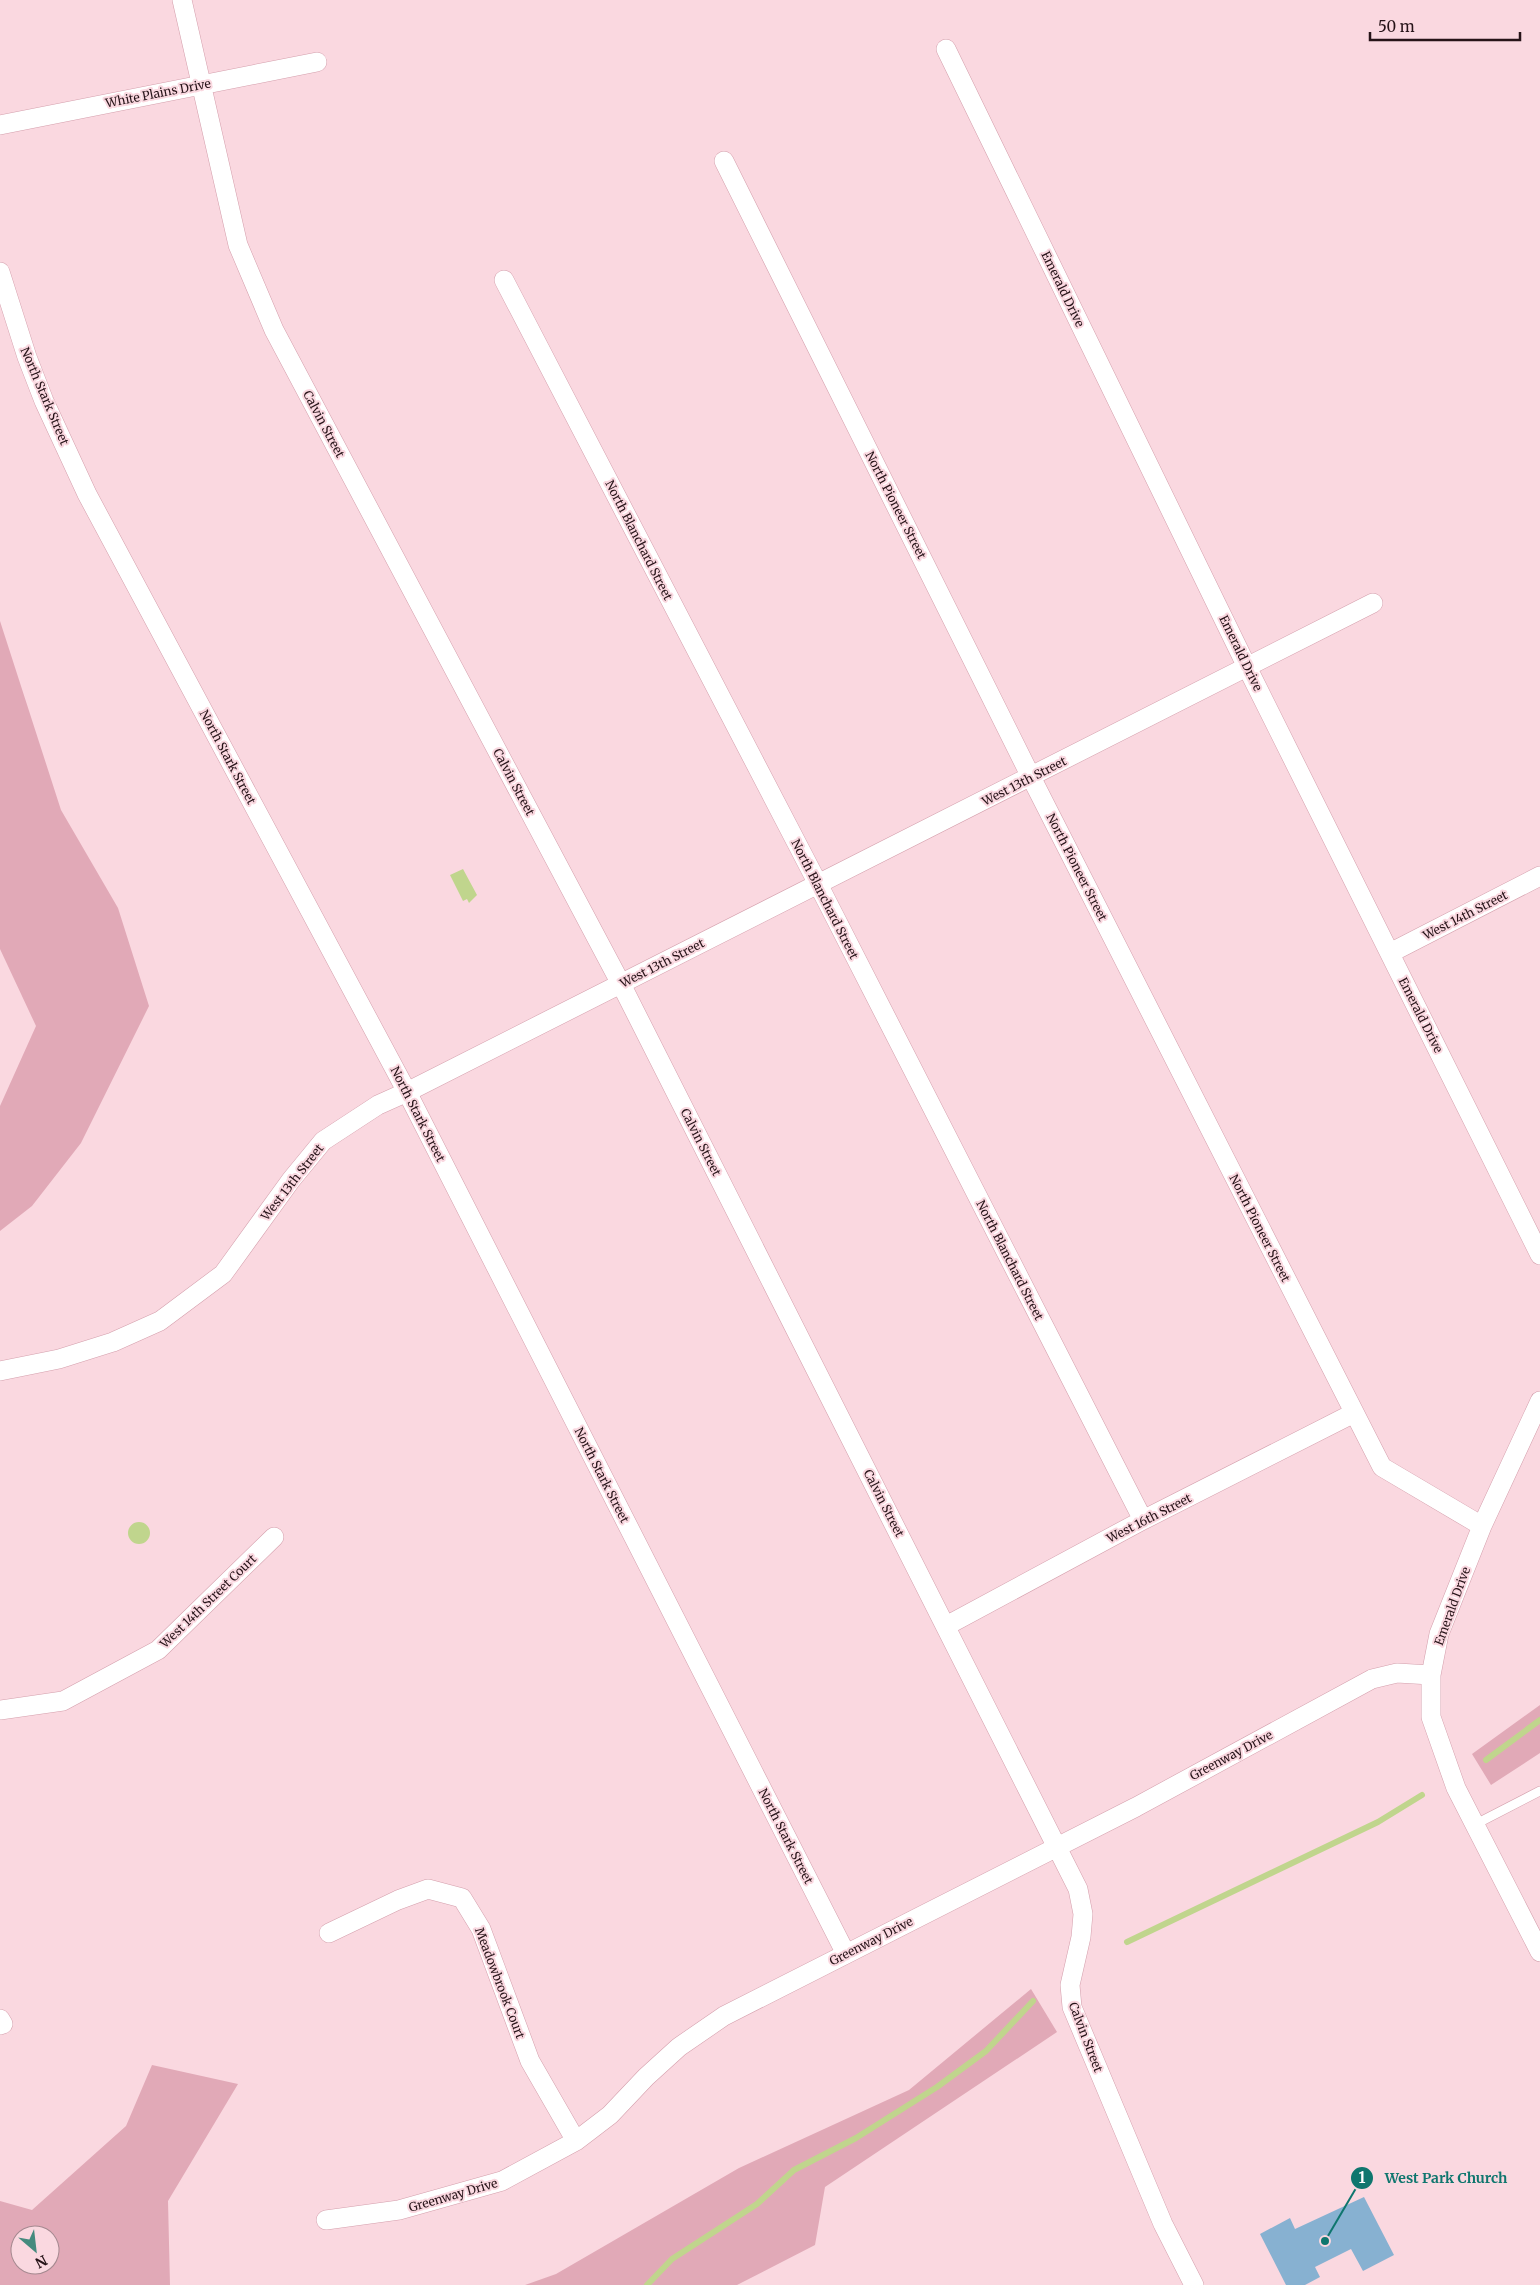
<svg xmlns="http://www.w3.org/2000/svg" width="1540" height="2285" font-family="Merriweather,serif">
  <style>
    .green { fill: #e1a9b7; fill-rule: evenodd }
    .water { fill: #c0d58d }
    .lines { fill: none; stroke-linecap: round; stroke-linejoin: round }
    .stream { stroke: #c0d58d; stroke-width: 6 }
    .building { fill: #87b1d1 }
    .lane-casing { stroke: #d49fac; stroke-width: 10 }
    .street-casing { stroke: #d49fac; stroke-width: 20 }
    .lane { stroke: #fff; stroke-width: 9 }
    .street { stroke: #fff; stroke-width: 19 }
    .labels { text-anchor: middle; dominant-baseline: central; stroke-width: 4; stroke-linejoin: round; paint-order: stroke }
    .street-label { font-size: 12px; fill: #261318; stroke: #fad8e0 }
    .leader { fill: none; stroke: #0f766e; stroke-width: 2 }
    .callout-dot { fill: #0f766e; stroke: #fad8e0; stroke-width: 2 }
    .mark-label { font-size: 15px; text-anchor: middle; font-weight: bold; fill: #fff }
    .callout-label { font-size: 14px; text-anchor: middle; font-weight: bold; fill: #0f766e; stroke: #fad8e0; stroke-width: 4; stroke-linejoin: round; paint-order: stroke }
  </style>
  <rect width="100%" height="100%" fill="#fad8e0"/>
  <path class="green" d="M0,621L61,810L118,908L149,1006L81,1143L32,1206L0,1231V1106L36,1026L0,949Z
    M1540,1705V1753L1491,1785L1472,1754Z
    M1031,1989L1057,2032L825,2187L815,2245L737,2285H525L556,2274L739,2168L909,2090Z
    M152,2065L238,2084L168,2201L170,2285H0V2201L32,2210L126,2126ZM20,2235H50V2265H20Z"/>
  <path class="water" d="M463,869L477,895L469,903L467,899L463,901L450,875Z
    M128 1533a11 11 0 1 1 22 0a11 11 0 1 1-22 0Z"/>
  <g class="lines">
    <path class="stream" d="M1486,1760L1540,1720
      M1127,1942L1378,1822L1422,1795
      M647,2285L672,2259L757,2204L794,2170L856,2138L937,2087L986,2051L1033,2001"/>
  </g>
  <path class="building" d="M1364,2197L1394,2255L1363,2271L1351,2249L1315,2267L1320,2277L1305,2285H1286L1260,2234L1290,2218L1295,2229Z"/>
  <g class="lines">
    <defs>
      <path id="lane" d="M1474,1825L1540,1791"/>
      <path id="street" d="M182,0L238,245L274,330L621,984L1078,1889L1083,1914L1081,1937L1070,1985L1072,2007L1163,2224L1194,2285
        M946,49L1247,667L1540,1255
        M0,125L317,62
        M724,161L1031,777L1382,1467L1482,1526
        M0,272L27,357L44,401L87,494L407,1092L846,1954
        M504,280L818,884L1143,1520
        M1390,953L1540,876
        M0,1371L59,1359L113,1342L160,1321L223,1274L291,1180L323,1141L378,1105L407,1092L1373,603
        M1540,1401L1482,1526L1439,1634L1431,1675V1717L1456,1788L1540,1952
        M946,1626L1143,1520L1354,1413
        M0,1710L63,1701L158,1650L274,1537
        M329,1933L398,1900L428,1889L462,1898L481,1929L530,2061L576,2141
        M0,2019L3,2024L0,2025
        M326,2220L399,2210L502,2181L576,2141L610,2115L646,2077L679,2047L724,2016L1136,1807L1372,1679L1397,1673L1431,1675"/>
    </defs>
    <use href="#lane" class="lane-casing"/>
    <use href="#street" class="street-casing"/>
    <use href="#lane" class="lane"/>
    <use href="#street" class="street"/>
  </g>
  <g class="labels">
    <g class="street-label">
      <text transform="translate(158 93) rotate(-11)">White Plains Drive</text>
      <text transform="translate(1063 289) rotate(64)">Emerald Drive</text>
      <text transform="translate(45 396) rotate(67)">North Stark Street</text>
      <text transform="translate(324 424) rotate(62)">Calvin Street</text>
      <text transform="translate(896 505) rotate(63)">North Pioneer Street</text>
      <text transform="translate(639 540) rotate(63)">North Blanchard Street</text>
      <text transform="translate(1241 653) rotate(64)">Emerald Drive</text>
      <text transform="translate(228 757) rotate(62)">North Stark Street</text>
      <text transform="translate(1024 781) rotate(-27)">West 13th Street</text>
      <text transform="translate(514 782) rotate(62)">Calvin Street</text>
      <text transform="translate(1077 867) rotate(63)">North Pioneer Street</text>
      <text transform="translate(825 899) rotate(63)">North Blanchard Street</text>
      <text transform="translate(1465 915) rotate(-27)">West 14th Street</text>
      <text transform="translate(662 963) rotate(-27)">West 13th Street</text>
      <text transform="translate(1421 1015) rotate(63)">Emerald Drive</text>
      <text transform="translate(418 1114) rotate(63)">North Stark Street</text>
      <text transform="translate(701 1142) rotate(63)">Calvin Street</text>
      <text transform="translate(292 1182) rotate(-52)">West 13th Street</text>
      <text transform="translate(1260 1228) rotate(63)">North Pioneer Street</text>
      <text transform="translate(1010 1260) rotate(63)">North Blanchard Street</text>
      <text transform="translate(602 1475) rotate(63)">North Stark Street</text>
      <text transform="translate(884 1503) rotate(63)">Calvin Street</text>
      <text transform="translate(1149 1518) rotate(-27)">West 16th Street</text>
      <text transform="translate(208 1601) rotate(-44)">West 14th Street Court</text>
      <text transform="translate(1452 1606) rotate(-70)">Emerald Drive</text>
      <text transform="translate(1231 1755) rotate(-28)">Greenway Drive</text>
      <text transform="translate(786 1836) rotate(63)">North Stark Street</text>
      <text transform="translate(871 1941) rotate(-27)">Greenway Drive</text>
      <text transform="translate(500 1983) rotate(69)">Meadowbrook Court</text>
      <text transform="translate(1086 2037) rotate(69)">Calvin Street</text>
      <text transform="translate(453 2195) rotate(-16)">Greenway Drive</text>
    </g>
  </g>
  <path class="leader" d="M1325 2241L1362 2178"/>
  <g class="callout-dot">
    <circle cx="1325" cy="2241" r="5"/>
    <circle cx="1362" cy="2178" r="12"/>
  </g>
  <g class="mark-label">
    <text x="1362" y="2183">1</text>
  </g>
  <g class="callout-label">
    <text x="1446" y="2183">West Park Church</text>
  </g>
  <g transform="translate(35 2250) rotate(152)"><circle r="24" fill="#fad8e0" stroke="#a58990"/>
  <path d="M0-4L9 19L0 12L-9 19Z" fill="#458a7e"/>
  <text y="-8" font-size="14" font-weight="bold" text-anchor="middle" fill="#261318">N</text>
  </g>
  <path d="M1370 32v8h150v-8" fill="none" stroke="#261318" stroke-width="2.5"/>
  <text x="1378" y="32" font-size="15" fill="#261318" stroke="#fad8e0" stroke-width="4" paint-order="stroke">50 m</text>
</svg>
